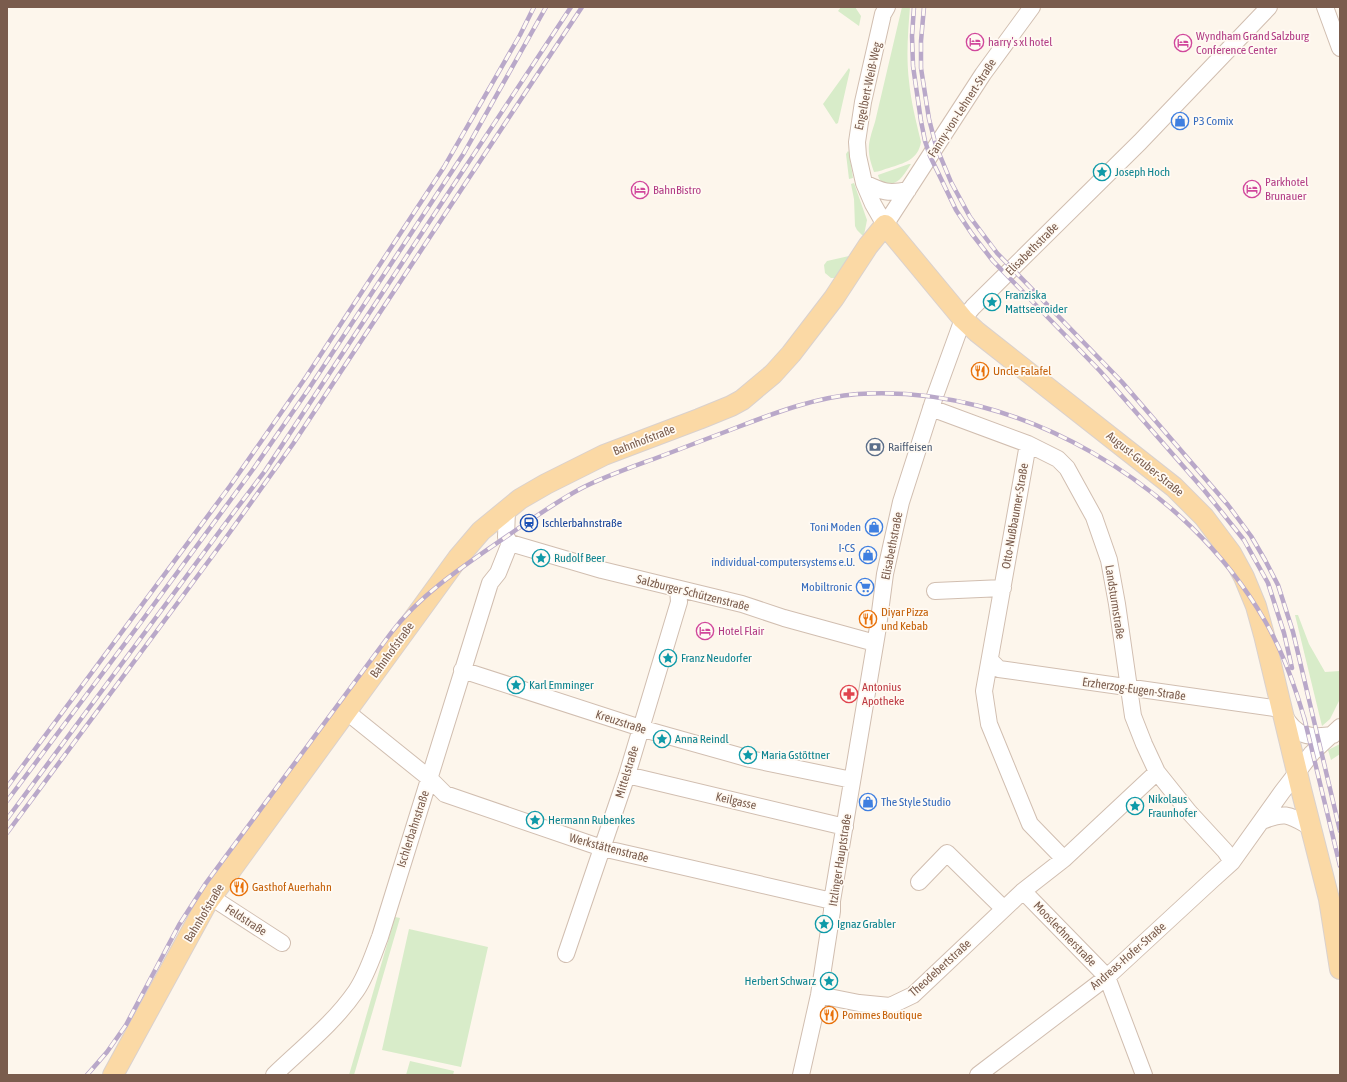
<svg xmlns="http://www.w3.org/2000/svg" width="1347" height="1082" font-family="'Asap Condensed',sans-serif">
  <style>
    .green { fill: #d8ecc9 }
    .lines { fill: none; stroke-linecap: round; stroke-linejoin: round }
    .minor-casing { stroke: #d1beb0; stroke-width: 18 }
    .major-casing { stroke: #dad1cd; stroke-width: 22 }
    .minor { stroke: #fff; stroke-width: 16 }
    .major { stroke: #fbd9a5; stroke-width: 20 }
    .rail-casing { stroke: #b9a8c9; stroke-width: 4.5 }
    .rail { stroke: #fffaf3; stroke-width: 3; stroke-dasharray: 9; stroke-linecap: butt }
    .labels { text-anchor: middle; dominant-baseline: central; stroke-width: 3.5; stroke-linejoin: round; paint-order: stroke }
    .hotel-label { font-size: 12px; fill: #b23c85; stroke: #fffaf3; text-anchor: start }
    .street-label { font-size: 12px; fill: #7a5c4d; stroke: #fffaf3 }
    .shop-label { font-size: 12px; fill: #366cbe; stroke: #fffaf3; text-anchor: end }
    .culture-label { font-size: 12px; fill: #0d838f; stroke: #fffaf3; text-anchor: start }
    .food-label { font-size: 12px; fill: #c56008; stroke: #fffaf3; text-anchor: start }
    .service-label { font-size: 12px; fill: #4e5e75; stroke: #fffaf3; text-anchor: start }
    .transit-label { font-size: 12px; fill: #164399; stroke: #fffaf3; text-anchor: start }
    .health-label { font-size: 12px; fill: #be3a42; stroke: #fffaf3; text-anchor: start }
  </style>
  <rect width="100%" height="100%" fill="#fdf6ec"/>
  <path class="green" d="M841,7H855L861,16L859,26L838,11Z
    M902,7H910C908,32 906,56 909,81C911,102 916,121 921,142C918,160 904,163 889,168C884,169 879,172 874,172C866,150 868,144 875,122Z
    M849,68L850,70L838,123L836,124L823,104Z
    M848,151L849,152L853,178L849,179L846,154Z
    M909,164H911C904,174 898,188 884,182C880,181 879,179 878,175Z
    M854,183L867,220L864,235H862L857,230L855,226L854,199L851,184Z
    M849,256L838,278H831L825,273L824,265L827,261Z
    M1295,615H1298L1309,644L1325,672L1340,671V699L1330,719L1322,726Z
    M1340,744V754L1331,760L1328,750Z
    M395,917L400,918L354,1075H349Z
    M409,929L488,947L461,1067L382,1050Z
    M410,1061L454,1071L453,1075H406Z"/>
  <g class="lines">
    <defs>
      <path id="minor" d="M887,7L883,14L863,102L857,142L858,156L864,183L873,204L885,225L983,74L1032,7
        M1325,7L1340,48
        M864,183C883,192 888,194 908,190
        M931,408L1028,444L1058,459L1067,468L1094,517L1109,560L1117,604L1133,716L1144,744L1157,772L1189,812L1225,851L1232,862
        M1028,444L984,691L989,724L1030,824L1064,859
        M510,543L602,570L742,604L784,618L875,643
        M935,591L1003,588
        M991,661L999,669L1281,709
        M462,670L647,730L750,759L852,780
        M347,712L429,778L445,794L602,848L832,901
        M1284,715C1296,737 1310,738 1333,735
        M627,775L845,827
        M1262,821C1287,811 1289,815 1312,828
        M919,882L947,853L1004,909
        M1023,891L1107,977L1144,1075
        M211,897L282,943
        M566,954L627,775L679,602L678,589
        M819,995L859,1003L890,1006L913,995L1023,891L1064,859L1157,772
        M274,1075C302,1048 334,1023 356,991C367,975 373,955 380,937L490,583L498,573L510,543L506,537L507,510
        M801,1075L819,995L832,911V901L878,627L885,574L901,502L935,396L963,319L973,307L1140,142L1269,7
        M978,1075L1107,977L1211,881L1232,862L1282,792L1312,753L1340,727"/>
      <path id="major" d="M113,1075L207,903L458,558L481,531L520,499L546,484L604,455L699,419L731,406L742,400L773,374L791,354L834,298L868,246L885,225L963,319L977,332L1174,487L1204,517L1231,553L1244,577L1256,606L1264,635L1302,793L1329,899L1340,969"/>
    </defs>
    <use href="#minor" class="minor-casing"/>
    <use href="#major" class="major-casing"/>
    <use href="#minor" class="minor"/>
    <use href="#major" class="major"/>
    <defs>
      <path id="rail" d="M914,7L912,36L913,66L921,121L925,141L930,156L956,210L972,234L993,261L1100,371L1204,490L1244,540L1268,583L1284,633L1292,668
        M924,7L921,41V68L929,119L936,146L951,182L970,217L997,253L1122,382L1228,505L1251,536L1265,560L1278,585L1293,632L1340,831
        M1304,717L1340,866
        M7,787L230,486L306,377L444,167L520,35L534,7
        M7,801L141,622L254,468L308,390L464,153L546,7
        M7,819L231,516L265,471L571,7
        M7,833L225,539L293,444L582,7
        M87,1075L107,1052L126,1025L179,925L206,883L391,633C423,591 470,562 513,532C535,517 556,502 580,489C605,476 632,467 659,457C685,447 712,437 738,427C777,412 817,397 858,394C1017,383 1187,485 1265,621C1283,652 1295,686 1305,721"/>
    </defs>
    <use href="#rail" class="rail-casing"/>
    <use href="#rail" class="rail"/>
  </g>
  <defs>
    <symbol id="hotel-ring" viewBox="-11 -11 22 22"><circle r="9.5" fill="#fffaf3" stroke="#d1479c" stroke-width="1.5"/><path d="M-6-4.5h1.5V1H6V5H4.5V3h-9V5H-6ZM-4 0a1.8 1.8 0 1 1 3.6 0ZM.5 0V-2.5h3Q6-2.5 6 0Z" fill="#d1479c"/></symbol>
    <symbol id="shop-ring" viewBox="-11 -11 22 22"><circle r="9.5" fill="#fffaf3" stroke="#3f7fe0" stroke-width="1.5"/><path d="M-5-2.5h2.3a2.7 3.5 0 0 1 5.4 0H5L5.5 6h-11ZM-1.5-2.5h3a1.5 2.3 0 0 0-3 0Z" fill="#3f7fe0"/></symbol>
    <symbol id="sight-ring" viewBox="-11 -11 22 22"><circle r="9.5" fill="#fffaf3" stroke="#0f9aa8" stroke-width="1.5"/><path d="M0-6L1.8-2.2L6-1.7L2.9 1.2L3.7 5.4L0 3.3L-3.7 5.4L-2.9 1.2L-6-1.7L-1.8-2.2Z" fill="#0f9aa8"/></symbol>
    <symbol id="restaurant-ring" viewBox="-11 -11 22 22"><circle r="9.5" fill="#fffaf3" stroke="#e8710a" stroke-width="1.5"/><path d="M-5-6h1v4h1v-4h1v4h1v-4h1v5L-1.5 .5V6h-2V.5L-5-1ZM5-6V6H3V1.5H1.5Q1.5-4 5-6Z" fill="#e8710a"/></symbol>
    <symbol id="bank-ring" viewBox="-11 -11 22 22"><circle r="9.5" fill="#fffaf3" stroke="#5c6f8a" stroke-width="1.5"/><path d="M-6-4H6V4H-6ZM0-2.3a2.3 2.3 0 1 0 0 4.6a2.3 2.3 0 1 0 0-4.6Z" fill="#5c6f8a"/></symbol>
    <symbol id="station-ring" viewBox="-11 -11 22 22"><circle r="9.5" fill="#fffaf3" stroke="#1a4fb4" stroke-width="1.5"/><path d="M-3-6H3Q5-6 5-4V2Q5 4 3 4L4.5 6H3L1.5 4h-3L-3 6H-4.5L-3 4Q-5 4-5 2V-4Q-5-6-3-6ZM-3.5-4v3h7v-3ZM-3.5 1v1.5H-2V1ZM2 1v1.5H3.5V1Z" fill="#1a4fb4"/></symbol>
    <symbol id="supermarket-ring" viewBox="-11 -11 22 22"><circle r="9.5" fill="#fffaf3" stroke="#3f7fe0" stroke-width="1.5"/><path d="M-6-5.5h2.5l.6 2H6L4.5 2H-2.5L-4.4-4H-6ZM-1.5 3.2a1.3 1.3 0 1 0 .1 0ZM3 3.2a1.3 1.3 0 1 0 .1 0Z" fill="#3f7fe0"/></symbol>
    <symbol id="pharmacy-ring" viewBox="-11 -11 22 22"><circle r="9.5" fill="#fffaf3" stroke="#e0444e" stroke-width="1.5"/><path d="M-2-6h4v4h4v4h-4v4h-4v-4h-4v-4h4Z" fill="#e0444e"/></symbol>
  </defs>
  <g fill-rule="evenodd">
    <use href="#hotel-ring" x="965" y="32" width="20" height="20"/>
    <use href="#hotel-ring" x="1173" y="33" width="20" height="20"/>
    <use href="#shop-ring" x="1170" y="111" width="20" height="20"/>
    <use href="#sight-ring" x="1092" y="162" width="20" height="20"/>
    <use href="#hotel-ring" x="1242" y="179" width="20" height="20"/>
    <use href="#hotel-ring" x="630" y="180" width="20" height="20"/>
    <use href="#sight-ring" x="982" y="292" width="20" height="20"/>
    <use href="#restaurant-ring" x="970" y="361" width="20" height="20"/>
    <use href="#bank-ring" x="865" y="437" width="20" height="20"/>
    <use href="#station-ring" x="519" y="513" width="20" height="20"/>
    <use href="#shop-ring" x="864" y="517" width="20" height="20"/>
    <use href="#shop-ring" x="858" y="545" width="20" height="20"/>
    <use href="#sight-ring" x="531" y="548" width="20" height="20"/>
    <use href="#supermarket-ring" x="855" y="577" width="20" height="20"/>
    <use href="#restaurant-ring" x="858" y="609" width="20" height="20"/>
    <use href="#hotel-ring" x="695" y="621" width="20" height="20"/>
    <use href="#sight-ring" x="658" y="648" width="20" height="20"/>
    <use href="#sight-ring" x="506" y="675" width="20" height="20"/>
    <use href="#pharmacy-ring" x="839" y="684" width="20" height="20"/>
    <use href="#sight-ring" x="652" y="729" width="20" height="20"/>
    <use href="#sight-ring" x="738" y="745" width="20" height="20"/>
    <use href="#shop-ring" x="858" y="792" width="20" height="20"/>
    <use href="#sight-ring" x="1125" y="796" width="20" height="20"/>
    <use href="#sight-ring" x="525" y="810" width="20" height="20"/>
    <use href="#restaurant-ring" x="229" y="877" width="20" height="20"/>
    <use href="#sight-ring" x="814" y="914" width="20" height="20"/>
    <use href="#sight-ring" x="819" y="971" width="20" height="20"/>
    <use href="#restaurant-ring" x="819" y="1005" width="20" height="20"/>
  </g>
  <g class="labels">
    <g class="hotel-label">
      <text x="1196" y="36">Wyndham Grand Salzburg<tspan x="1196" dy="14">Conference Center</tspan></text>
      <text x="988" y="42">harry’s xl hotel</text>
      <text x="1265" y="182">Parkhotel<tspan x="1265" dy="14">Brunauer</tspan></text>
      <text x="653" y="190">BahnBistro</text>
      <text x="718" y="631">Hotel Flair</text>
    </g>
    <g class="street-label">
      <text transform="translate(868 86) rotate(-78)">Engelbert-Weiß-Weg</text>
      <text transform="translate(962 108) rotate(-57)">Fanny-von-Lehnert-Straße</text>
      <text transform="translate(1032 249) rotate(-45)">Elisabethstraße</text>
      <text transform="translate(644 440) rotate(-21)">Bahnhofstraße</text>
      <text transform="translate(1145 464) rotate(39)">August-Gruber-Straße</text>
      <text transform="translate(1015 516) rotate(-80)">Otto-Nußbaumer-Straße</text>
      <text transform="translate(892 546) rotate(-79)">Elisabethstraße</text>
      <text transform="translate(693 593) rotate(14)">Salzburger Schützenstraße</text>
      <text transform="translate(1115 602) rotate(81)">Landsturmstraße</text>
      <text transform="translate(392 650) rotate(-54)">Bahnhofstraße</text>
      <text transform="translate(1134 689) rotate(8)">Erzherzog-Eugen-Straße</text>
      <text transform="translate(621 722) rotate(18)">Kreuzstraße</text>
      <text transform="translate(627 772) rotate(-73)">Mittelstraße</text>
      <text transform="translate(736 801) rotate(13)">Keilgasse</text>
      <text transform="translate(413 829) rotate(-72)">Ischlerbahnstraße</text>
      <text transform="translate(609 848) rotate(15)">Werkstättenstraße</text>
      <text transform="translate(840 860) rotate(-81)">Itzlinger Hauptstraße</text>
      <text transform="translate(204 913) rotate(-59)">Bahnhofstraße</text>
      <text transform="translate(246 920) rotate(33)">Feldstraße</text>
      <text transform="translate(1065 934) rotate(46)">Mooslechnerstraße</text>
      <text transform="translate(1128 956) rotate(-41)">Andreas-Hofer-Straße</text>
      <text transform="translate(940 968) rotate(-42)">Theodebertstraße</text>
    </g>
    <g class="shop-label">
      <text x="1193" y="121" text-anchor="start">P3 Comix</text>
      <text x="861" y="527">Toni Moden</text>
      <text x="855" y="548">I-CS<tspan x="855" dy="14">individual-computersystems e.U.</tspan></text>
      <text x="852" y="587">Mobiltronic</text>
      <text x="881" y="802" text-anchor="start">The Style Studio</text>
    </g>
    <g class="culture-label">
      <text x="1115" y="172">Joseph Hoch</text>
      <text x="1005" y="295">Franziska<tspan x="1005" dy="14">Mattseeroider</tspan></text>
      <text x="554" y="558">Rudolf Beer</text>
      <text x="681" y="658">Franz Neudorfer</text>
      <text x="529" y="685">Karl Emminger</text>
      <text x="675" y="739">Anna Reindl</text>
      <text x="761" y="755">Maria Gstöttner</text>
      <text x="1148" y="799">Nikolaus<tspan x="1148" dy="14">Fraunhofer</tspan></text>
      <text x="548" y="820">Hermann Rubenkes</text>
      <text x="837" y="924">Ignaz Grabler</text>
      <text x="816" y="981" text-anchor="end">Herbert Schwarz</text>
    </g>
    <g class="food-label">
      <text x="993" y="371">Uncle Falafel</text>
      <text x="881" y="612">Diyar Pizza<tspan x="881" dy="14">und Kebab</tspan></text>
      <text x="252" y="887">Gasthof Auerhahn</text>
      <text x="842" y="1015">Pommes Boutique</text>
    </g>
    <g class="service-label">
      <text x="888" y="447">Raiffeisen</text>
    </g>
    <g class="transit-label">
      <text x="542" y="523">Ischlerbahnstraße</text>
    </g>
    <g class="health-label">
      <text x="862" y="687">Antonius<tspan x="862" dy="14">Apotheke</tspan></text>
    </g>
  </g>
  <rect width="1347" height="1082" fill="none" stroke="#7a5c4d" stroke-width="16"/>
</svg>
